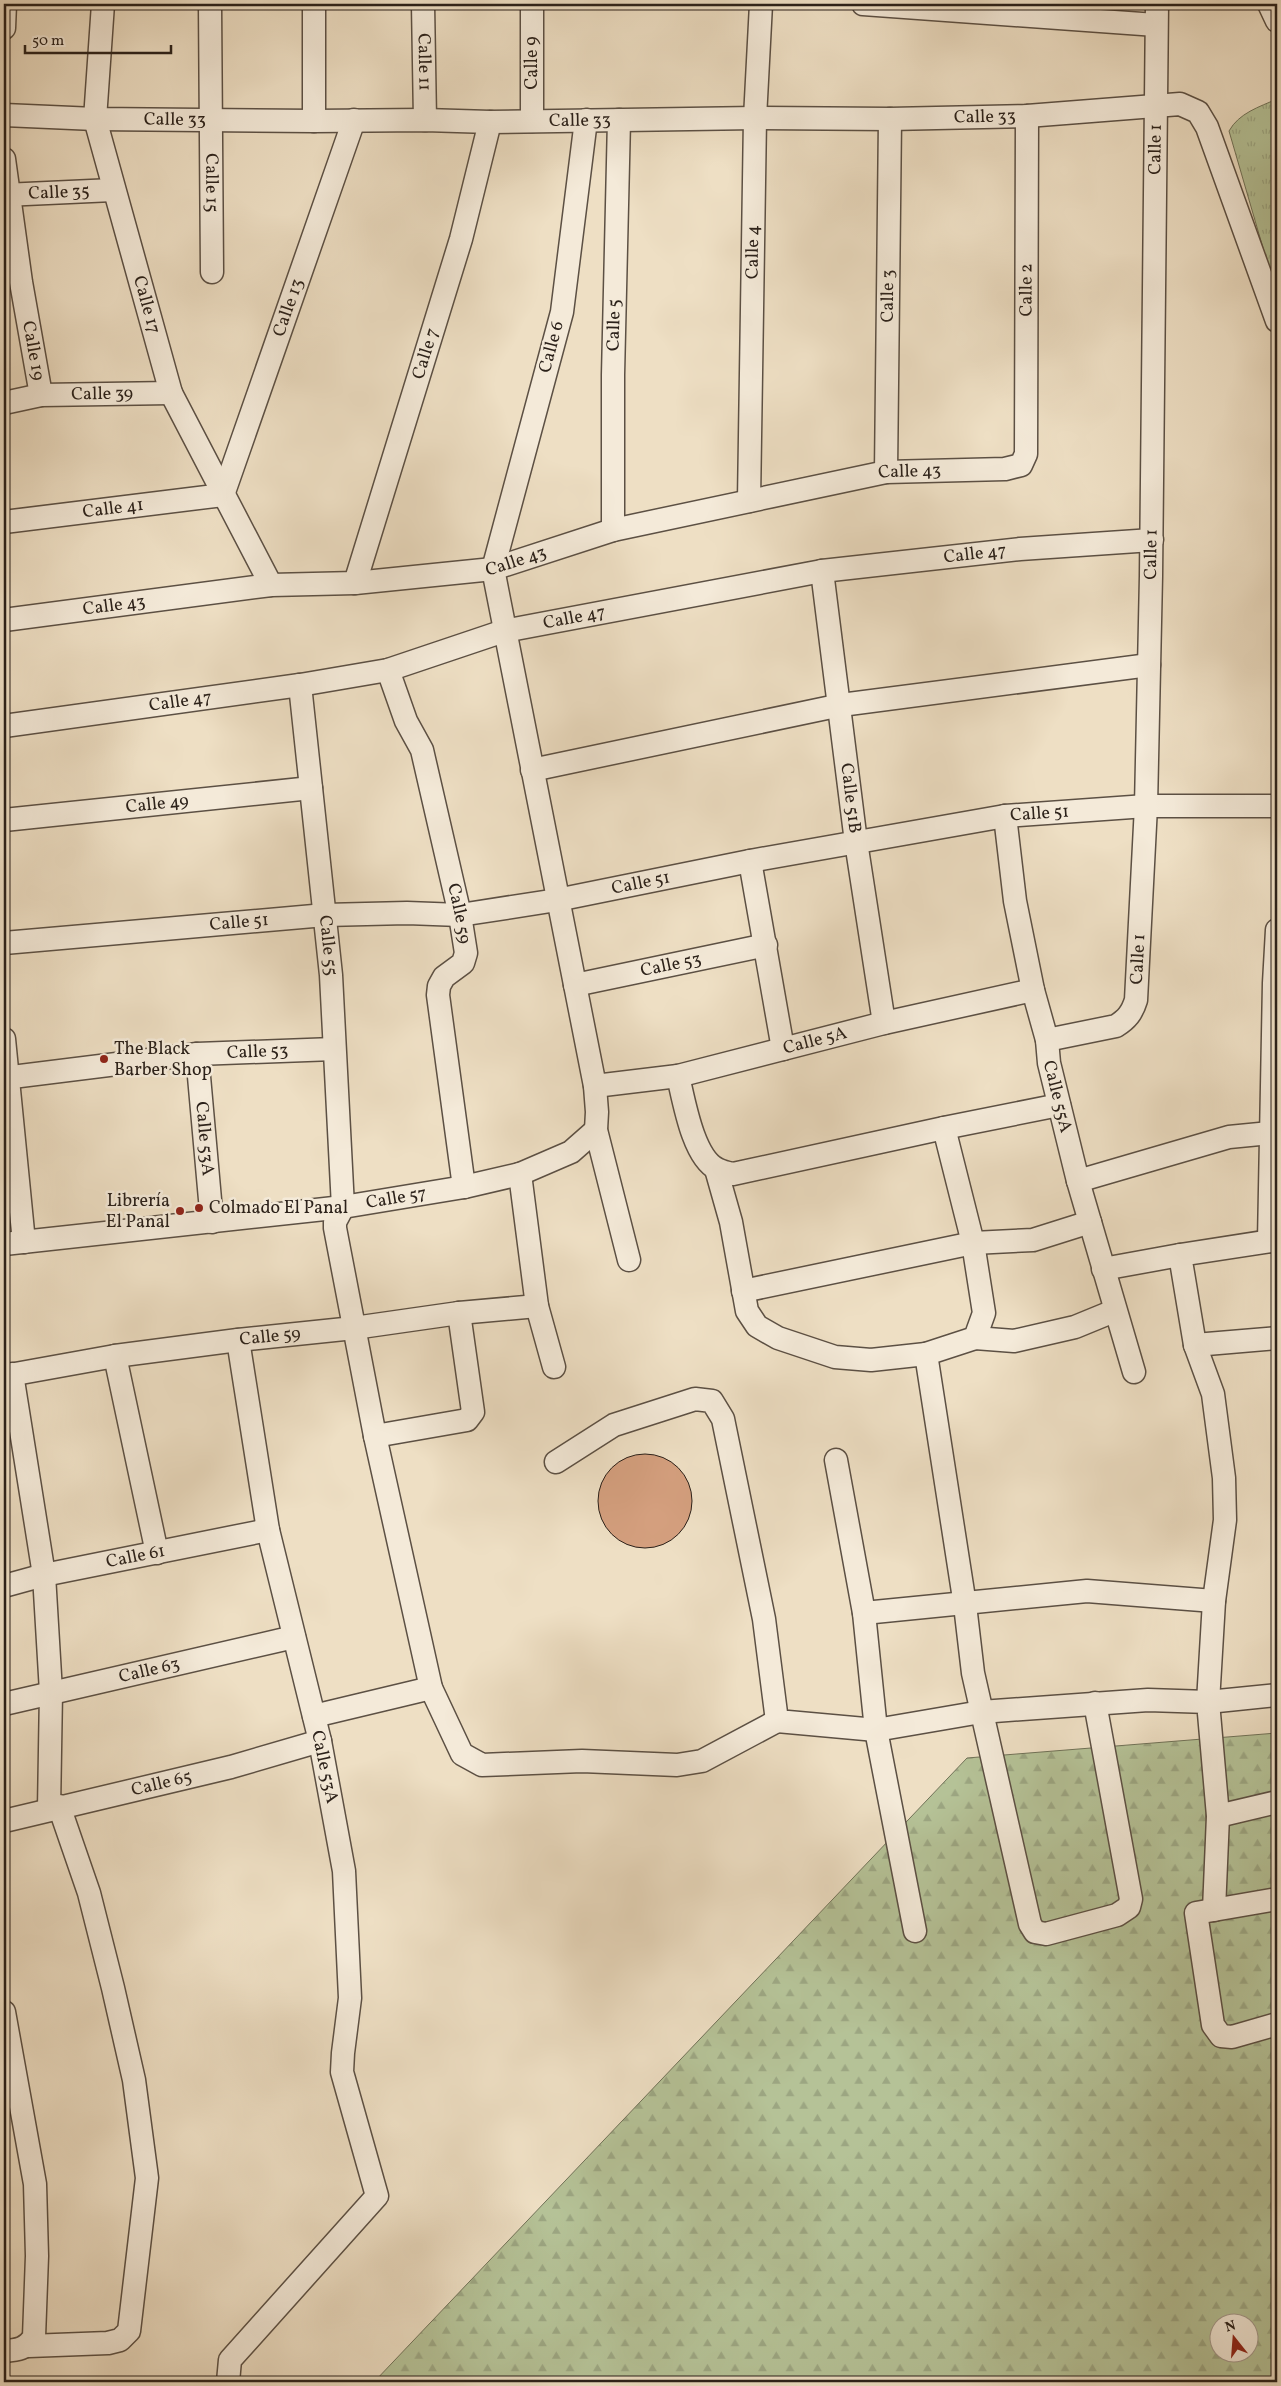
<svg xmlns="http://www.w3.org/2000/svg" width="1281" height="2386" font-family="Vollkorn,serif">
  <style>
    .grass { fill: url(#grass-tufts); stroke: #707258 }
    .forest { fill: url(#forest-firs); stroke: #707258; fill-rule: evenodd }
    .building { fill: #d49f7e; stroke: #2b211a }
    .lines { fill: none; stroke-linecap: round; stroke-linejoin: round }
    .minor-casing { stroke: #5c5044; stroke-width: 25 }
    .minor { stroke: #f4ead9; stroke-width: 22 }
    .poi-dot { fill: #8f2418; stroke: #f4ead9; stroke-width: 2 }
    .labels { text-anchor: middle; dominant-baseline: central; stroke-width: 5; stroke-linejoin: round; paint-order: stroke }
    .street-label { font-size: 18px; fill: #2b211a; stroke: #f4ead9 }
    .poi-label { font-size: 18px; fill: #2b211a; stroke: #f4ead9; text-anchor: start }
  </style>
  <defs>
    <pattern id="grass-tufts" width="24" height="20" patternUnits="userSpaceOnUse" patternTransform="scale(1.25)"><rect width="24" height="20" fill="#b5c297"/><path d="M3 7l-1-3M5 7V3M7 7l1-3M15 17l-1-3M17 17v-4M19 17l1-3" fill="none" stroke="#9ca682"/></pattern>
    <pattern id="forest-firs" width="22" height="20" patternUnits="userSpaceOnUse" patternTransform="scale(1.25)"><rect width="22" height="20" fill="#b5c297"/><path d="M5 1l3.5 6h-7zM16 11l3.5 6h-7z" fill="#9ca682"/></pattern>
  </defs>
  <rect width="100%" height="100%" fill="#eedfc4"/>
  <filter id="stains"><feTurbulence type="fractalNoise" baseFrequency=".004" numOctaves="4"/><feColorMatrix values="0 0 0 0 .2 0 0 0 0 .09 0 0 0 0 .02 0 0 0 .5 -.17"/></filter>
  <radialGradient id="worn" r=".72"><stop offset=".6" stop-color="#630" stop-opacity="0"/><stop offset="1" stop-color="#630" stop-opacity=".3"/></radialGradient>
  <path class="grass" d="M1277,99V296L1229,131C1239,113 1259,107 1277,99Z"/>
  <path class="forest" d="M1277,1733V2382H374L967,1758ZM1218,2324H1248V2354H1218Z"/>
  <path class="building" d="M598 1501a47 47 0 1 1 94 0a47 47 0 1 1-94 0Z"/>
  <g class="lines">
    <defs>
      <g id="minor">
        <path id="s1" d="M103,4L95,119L171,393L271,585"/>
        <path id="s2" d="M210,4L212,272"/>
        <path d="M314,4V121"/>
        <path id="s3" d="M423,4L425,120"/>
        <path d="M532,4V121"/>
        <path d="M863,4L1156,25"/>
        <path d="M1269,4L1277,21"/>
        <path d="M4,28L5,4"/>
        <path id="s4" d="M4,115L95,119L314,121L425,120L490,122L755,118L890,119L1027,116L1180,104L1198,112L1207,127L1277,321"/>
        <path d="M586,120L562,312L493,569L595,1086L597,1112L596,1130L629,1260"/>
        <path id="s5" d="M4,159L21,282L41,395"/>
        <path id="s6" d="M4,195L113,190"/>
        <path id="s7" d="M4,403L41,395L171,393"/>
        <path id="s8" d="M886,472L890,119"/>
        <path id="s9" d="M749,501L755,118L761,4"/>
        <path id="s10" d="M4,522L223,495L354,120"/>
        <path id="s11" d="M613,530V375L619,120"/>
        <path id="s12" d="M822,571L856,842L884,1023"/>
        <path id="s13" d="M355,583L461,239L490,122"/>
        <path id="s14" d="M4,620L271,585L355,583L493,569L613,530L886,472L1005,469L1021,465L1026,454L1027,116"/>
        <path id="s15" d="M388,670L406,721L422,750L460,915L466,953L463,963L444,977L439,986L438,995L464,1187"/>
        <path id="s16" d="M300,685L331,975L343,1207L335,1222V1228L375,1436L431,1688L462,1754L482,1765L582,1761L677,1765L702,1761L777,1721"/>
        <path id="s17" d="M4,726L300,685L388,670L504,631L822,571L1020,549L1152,540"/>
        <path d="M532,770L841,705L1149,665"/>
        <path id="s18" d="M1005,816L1015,901L1033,990L1047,1040L1049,1063L1078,1181L1134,1372"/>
        <path id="s19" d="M4,820L311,788"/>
        <path d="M750,861L783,1049"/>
        <path id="s20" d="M4,943L325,915L407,913L460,915L557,900L750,861L1005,816L1146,806H1277"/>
        <path id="s21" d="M575,985L766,945"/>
        <path d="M4,1039L24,1242"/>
        <path id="s22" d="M1047,1040L1116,1026C1127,1019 1132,1013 1136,1000L1146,806L1151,576L1157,4"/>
        <path id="s23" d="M197,1054L212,1222"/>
        <path d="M678,1076C684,1101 693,1157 717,1169C722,1172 728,1173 733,1174L944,1128L1059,1105"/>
        <path id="s24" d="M4,1078L197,1054L334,1049"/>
        <path id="s25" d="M595,1086L678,1076L884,1023L1033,990"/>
        <path d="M944,1128L973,1243L984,1313L975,1338L926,1354L965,1605L973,1673L1030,1924L1035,1932L1046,1934L1117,1915L1129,1907L1131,1899L1095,1703"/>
        <path d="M716,1169L731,1222L747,1311L757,1326L778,1338L835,1357L871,1360L926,1354"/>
        <path d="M520,1174L537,1306L554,1367"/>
        <path d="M1078,1181L1229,1137L1270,1133"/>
        <path d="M1277,1240L1180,1255L1195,1345L1213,1394L1224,1478L1225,1520L1214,1601L1208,1702L1277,1695"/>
        <path d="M1269,1241L1274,983L1277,930"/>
        <path id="s26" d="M4,1244L343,1207L464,1187L520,1174L571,1152L596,1130"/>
        <path d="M1103,1269L1180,1255"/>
        <path d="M743,1291L973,1243L1033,1240L1090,1222"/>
        <path d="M975,1338L1014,1341L1075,1327L1114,1311"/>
        <path d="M1195,1345L1277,1338"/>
        <path d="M115,1356L157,1553"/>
        <path d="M12,1374L44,1575L51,1692L49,1809"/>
        <path id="s27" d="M4,1376L115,1356L238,1340L354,1328L459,1313L537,1306"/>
        <path d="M375,1436L467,1420L473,1412L459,1313"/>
        <path d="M836,1460L864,1613L876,1730L915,1931"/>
        <path d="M556,1462L614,1425L695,1399L712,1401L723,1419L764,1619L777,1721L876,1730L981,1712L1148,1700L1208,1702L1218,1816L1214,1910"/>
        <path id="s28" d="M4,1586L44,1575L268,1530"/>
        <path d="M864,1613L1087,1591L1214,1601"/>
        <path id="s29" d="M4,1704L294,1637"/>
        <path d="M314,1716L431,1688"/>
        <path d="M1218,1816L1277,1802"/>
        <path id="s30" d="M4,1821L231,1767L320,1741"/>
        <path d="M1277,1899L1196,1913L1213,2025L1221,2036L1232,2037L1277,2024"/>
        <path d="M4,2012L35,2184L37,2256L34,2337C26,2349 18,2350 4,2351"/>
        <path d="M29,2346L108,2343L120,2340L129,2331L147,2178L134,2080L113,1988L89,1893L59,1806"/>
        <path d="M228,2382L230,2360L377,2196L342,2072L343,2053L350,1998L344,1871L320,1741L268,1530L238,1340"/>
      </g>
    </defs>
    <use href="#minor" class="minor-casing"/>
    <use href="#minor" class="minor"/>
  </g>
  <g class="poi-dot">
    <circle cx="104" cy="1059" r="5"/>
    <circle cx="199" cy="1208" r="5"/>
    <circle cx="180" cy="1211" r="5"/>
  </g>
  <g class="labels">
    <g class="street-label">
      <text stroke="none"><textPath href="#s3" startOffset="58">Calle 11</textPath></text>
      <text transform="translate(532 63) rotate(-90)">Calle 9</text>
      <text stroke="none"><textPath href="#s4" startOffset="981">Calle 33</textPath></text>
      <text stroke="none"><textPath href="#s4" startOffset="171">Calle 33</textPath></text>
      <text stroke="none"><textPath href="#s4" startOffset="576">Calle 33</textPath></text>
      <text stroke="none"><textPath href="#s22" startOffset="955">Calle 1</textPath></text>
      <text stroke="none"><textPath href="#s2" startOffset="179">Calle 15</textPath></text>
      <text stroke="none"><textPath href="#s6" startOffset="55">Calle 35</textPath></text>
      <text stroke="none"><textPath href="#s9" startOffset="249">Calle 4</textPath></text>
      <text stroke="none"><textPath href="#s14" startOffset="1209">Calle 2</textPath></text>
      <text stroke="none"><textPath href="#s8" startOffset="176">Calle 3</textPath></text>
      <text stroke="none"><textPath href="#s1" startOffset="308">Calle 17</textPath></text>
      <text stroke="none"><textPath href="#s10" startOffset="419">Calle 13</textPath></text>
      <text stroke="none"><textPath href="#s11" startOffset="205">Calle 5</textPath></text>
      <text transform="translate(552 347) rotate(-75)">Calle 6</text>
      <text stroke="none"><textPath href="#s5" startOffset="194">Calle 19</textPath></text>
      <text stroke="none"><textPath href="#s13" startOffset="240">Calle 7</textPath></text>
      <text stroke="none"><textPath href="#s7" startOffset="99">Calle 39</textPath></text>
      <text stroke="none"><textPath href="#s14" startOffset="921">Calle 43</textPath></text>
      <text stroke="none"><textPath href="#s10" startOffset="110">Calle 41</textPath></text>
      <text stroke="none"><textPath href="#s17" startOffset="988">Calle 47</textPath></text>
      <text stroke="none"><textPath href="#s22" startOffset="550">Calle 1</textPath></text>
      <text stroke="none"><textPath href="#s14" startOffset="516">Calle 43</textPath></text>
      <text stroke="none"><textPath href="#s14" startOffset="111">Calle 43</textPath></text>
      <text stroke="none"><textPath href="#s17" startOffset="582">Calle 47</textPath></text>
      <text stroke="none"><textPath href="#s17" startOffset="178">Calle 47</textPath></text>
      <text stroke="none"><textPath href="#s12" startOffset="229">Calle 51B</textPath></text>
      <text stroke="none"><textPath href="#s19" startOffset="154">Calle 49</textPath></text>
      <text stroke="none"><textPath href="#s20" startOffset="1046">Calle 51</textPath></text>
      <text stroke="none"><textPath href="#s20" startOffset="641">Calle 51</textPath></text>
      <text stroke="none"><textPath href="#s15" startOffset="255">Calle 59</textPath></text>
      <text stroke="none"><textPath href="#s20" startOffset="236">Calle 51</textPath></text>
      <text stroke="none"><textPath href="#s16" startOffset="262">Calle 55</textPath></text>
      <text stroke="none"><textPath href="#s22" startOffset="145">Calle 1</textPath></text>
      <text stroke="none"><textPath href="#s21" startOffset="98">Calle 53</textPath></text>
      <text stroke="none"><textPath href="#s25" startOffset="225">Calle 5A</textPath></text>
      <text stroke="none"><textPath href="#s24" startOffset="255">Calle 53</textPath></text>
      <text stroke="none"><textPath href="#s18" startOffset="286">Calle 55A</textPath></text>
      <text stroke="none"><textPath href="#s23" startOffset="85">Calle 53A</textPath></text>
      <text stroke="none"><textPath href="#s26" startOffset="395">Calle 57</textPath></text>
      <text stroke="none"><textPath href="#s27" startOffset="269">Calle 59</textPath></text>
      <text stroke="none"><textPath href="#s28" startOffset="135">Calle 61</textPath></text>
      <text stroke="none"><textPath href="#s29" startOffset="149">Calle 63</textPath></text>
      <text transform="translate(324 1767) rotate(78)">Calle 53A</text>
      <text stroke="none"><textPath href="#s30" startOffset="162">Calle 65</textPath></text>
    </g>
    <g class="poi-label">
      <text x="114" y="1049">The Black<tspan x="114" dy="21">Barber Shop</tspan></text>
      <text x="170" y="1201" text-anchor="end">Librería<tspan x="170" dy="21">El Panal</tspan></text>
      <text x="209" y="1208">Colmado El Panal</text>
    </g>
  </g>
  <rect width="1281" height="2386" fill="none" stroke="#eedfc4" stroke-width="20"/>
  <rect x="5" y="5" width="1271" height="2376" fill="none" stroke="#2b211a" stroke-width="2.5"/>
  <rect x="10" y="10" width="1261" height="2366" fill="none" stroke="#2b211a"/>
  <g transform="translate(1234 2338) rotate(343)"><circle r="24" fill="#f4ead9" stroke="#a49a8d"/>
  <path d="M0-4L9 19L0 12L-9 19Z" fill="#8f2418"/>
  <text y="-8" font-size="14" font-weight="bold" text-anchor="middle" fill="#2b211a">N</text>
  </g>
  <path d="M25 45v8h146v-8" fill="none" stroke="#2b211a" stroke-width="2.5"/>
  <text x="32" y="45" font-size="15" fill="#2b211a" stroke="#f4ead9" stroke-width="4" paint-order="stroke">50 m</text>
  <rect width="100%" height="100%" filter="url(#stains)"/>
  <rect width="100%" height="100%" fill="url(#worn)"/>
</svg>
